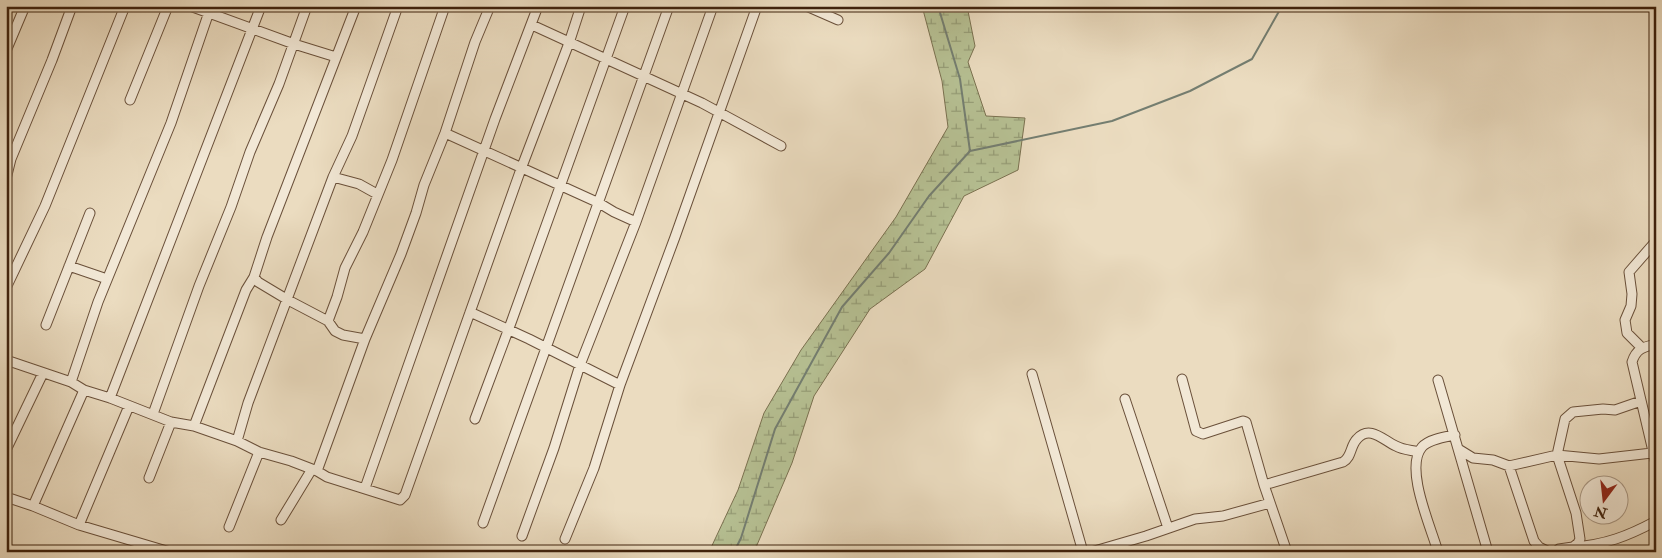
<svg xmlns="http://www.w3.org/2000/svg" width="1662" height="558" font-family="'IM FELL Double Pica',serif">
  <style>
    .wetland { fill: url(#wetland-marsh); stroke: #7a7150 }
    .lines { fill: none; stroke-linecap: round; stroke-linejoin: round }
    .stream { stroke: #747e71; stroke-width: 2 }
    .minor-casing { stroke: #6a503a; stroke-width: 11 }
    .minor { stroke: #f2e8d6; stroke-width: 9 }
  </style>
  <defs>
    <pattern id="wetland-marsh" width="20" height="14" patternUnits="userSpaceOnUse" patternTransform="scale(1.25)"><rect width="20" height="14" fill="#b6c093"/><path d="M1 5h8M5 5V1M11 12h8M15 12V8" fill="none" stroke="#959c76"/></pattern>
  </defs>
  <rect width="100%" height="100%" fill="#ebdcc0"/>
  <filter id="stains"><feTurbulence type="fractalNoise" baseFrequency=".004" numOctaves="4"/><feColorMatrix values="0 0 0 0 .2 0 0 0 0 .09 0 0 0 0 .02 0 0 0 .5 -.17"/></filter>
  <radialGradient id="worn" r=".72"><stop offset=".6" stop-color="#630" stop-opacity="0"/><stop offset="1" stop-color="#630" stop-opacity=".3"/></radialGradient>
  <path class="wetland" d="M922,6H967L975,46L968,62L986,116L1025,118L1018,170L964,196L925,269L870,309L814,396L792,463L754,552H709L738,490L764,413L801,350L896,217L948,127L942,81Z"/>
  <g class="lines">
    <path class="stream" d="M970,151L1112,121L1190,91L1252,59L1282,6
      M734,552L741,538L775,429L842,307L889,253L929,196L970,151L960,79L938,6"/>
    <defs>
      <path id="minor" d="M190,6L294,44L336,57
        M806,6L838,20
        M532,25L702,103L781,146
        M6,51L25,6
        M130,100L168,6
        M445,133L599,203L614,212L636,222
        M333,177L359,184L377,194
        M6,179L11,159L52,60L72,6
        M69,266L107,279
        M254,277L258,282L288,300L328,321L335,331L343,335L365,339
        M6,288L45,206L125,6
        M470,312L529,339L620,385
        M328,321L337,297L345,268L363,232L392,160L445,6
        M46,325L90,213
        M1656,344C1643,347 1636,349 1632,362L1656,464
        M1642,348L1627,333L1625,320L1631,306L1632,294L1629,272L1656,241
        M6,360L71,382L84,390L110,398L171,422L194,426L237,441L259,452L291,461L317,471L327,477L400,500L405,495L521,169L569,43L581,6
        M1032,374L1083,552
        M1182,379L1196,431L1203,434L1243,421L1246,422L1264,485L1287,552
        M1438,380L1488,552
        M71,382L98,302L171,123L209,12
        M110,398L261,6
        M1125,399L1168,528
        M153,414L199,286L231,207L250,152L279,84L307,6
        M475,419L512,320L625,6
        M194,426L246,290L254,277L267,237L356,6
        M237,441L248,403L333,177L352,136L398,6
        M6,450L43,373
        M1460,450L1473,458L1493,460L1509,466L1557,455L1599,459L1652,453L1656,452
        M1509,466L1534,541L1539,547L1549,552
        M317,471L365,339L401,254L416,213L424,185L445,133L475,42L490,6
        M149,478L171,422
        M1264,485L1343,462C1352,457 1350,446 1357,439C1370,424 1384,441 1396,446C1403,450 1411,450 1419,452
        M365,488L495,119L538,6
        M6,497L33,506L79,525L170,552
        M33,506L84,390
        M281,520L312,469
        M483,523L669,6
        M79,525L129,406
        M229,527L259,452
        M522,536L554,448L580,365L636,222L713,6
        M565,539L594,468L620,385L675,237L757,6
        M1573,547C1605,545 1628,536 1656,521
        M1091,552L1146,536L1195,519L1223,516L1270,503
        M1438,552C1431,527 1404,468 1422,447C1429,439 1445,437 1455,435
        M1555,552L1559,549L1573,547L1578,543L1580,539L1576,513L1557,455L1565,419L1573,412L1603,409L1615,410L1641,401"/>
    </defs>
    <use href="#minor" class="minor-casing"/>
    <use href="#minor" class="minor"/>
  </g>
  <rect width="1662" height="558" fill="none" stroke="#ebdcc0" stroke-width="25"/>
  <rect x="8" y="8" width="1647" height="543" fill="none" stroke="#3f220d" stroke-width="2.5"/>
  <rect x="12" y="12" width="1637" height="533" fill="none" stroke="#3f220d"/>
  <g transform="translate(1604 500) rotate(195)"><circle r="24" fill="#f2e8d6" stroke="#aa9986"/>
  <path d="M0-4L9 19L0 12L-9 19Z" fill="#8f2418"/>
  <text y="-8" font-size="14" font-weight="bold" text-anchor="middle" fill="#3f220d">N</text>
  </g>
  <rect width="100%" height="100%" filter="url(#stains)"/>
  <rect width="100%" height="100%" fill="url(#worn)"/>
</svg>
